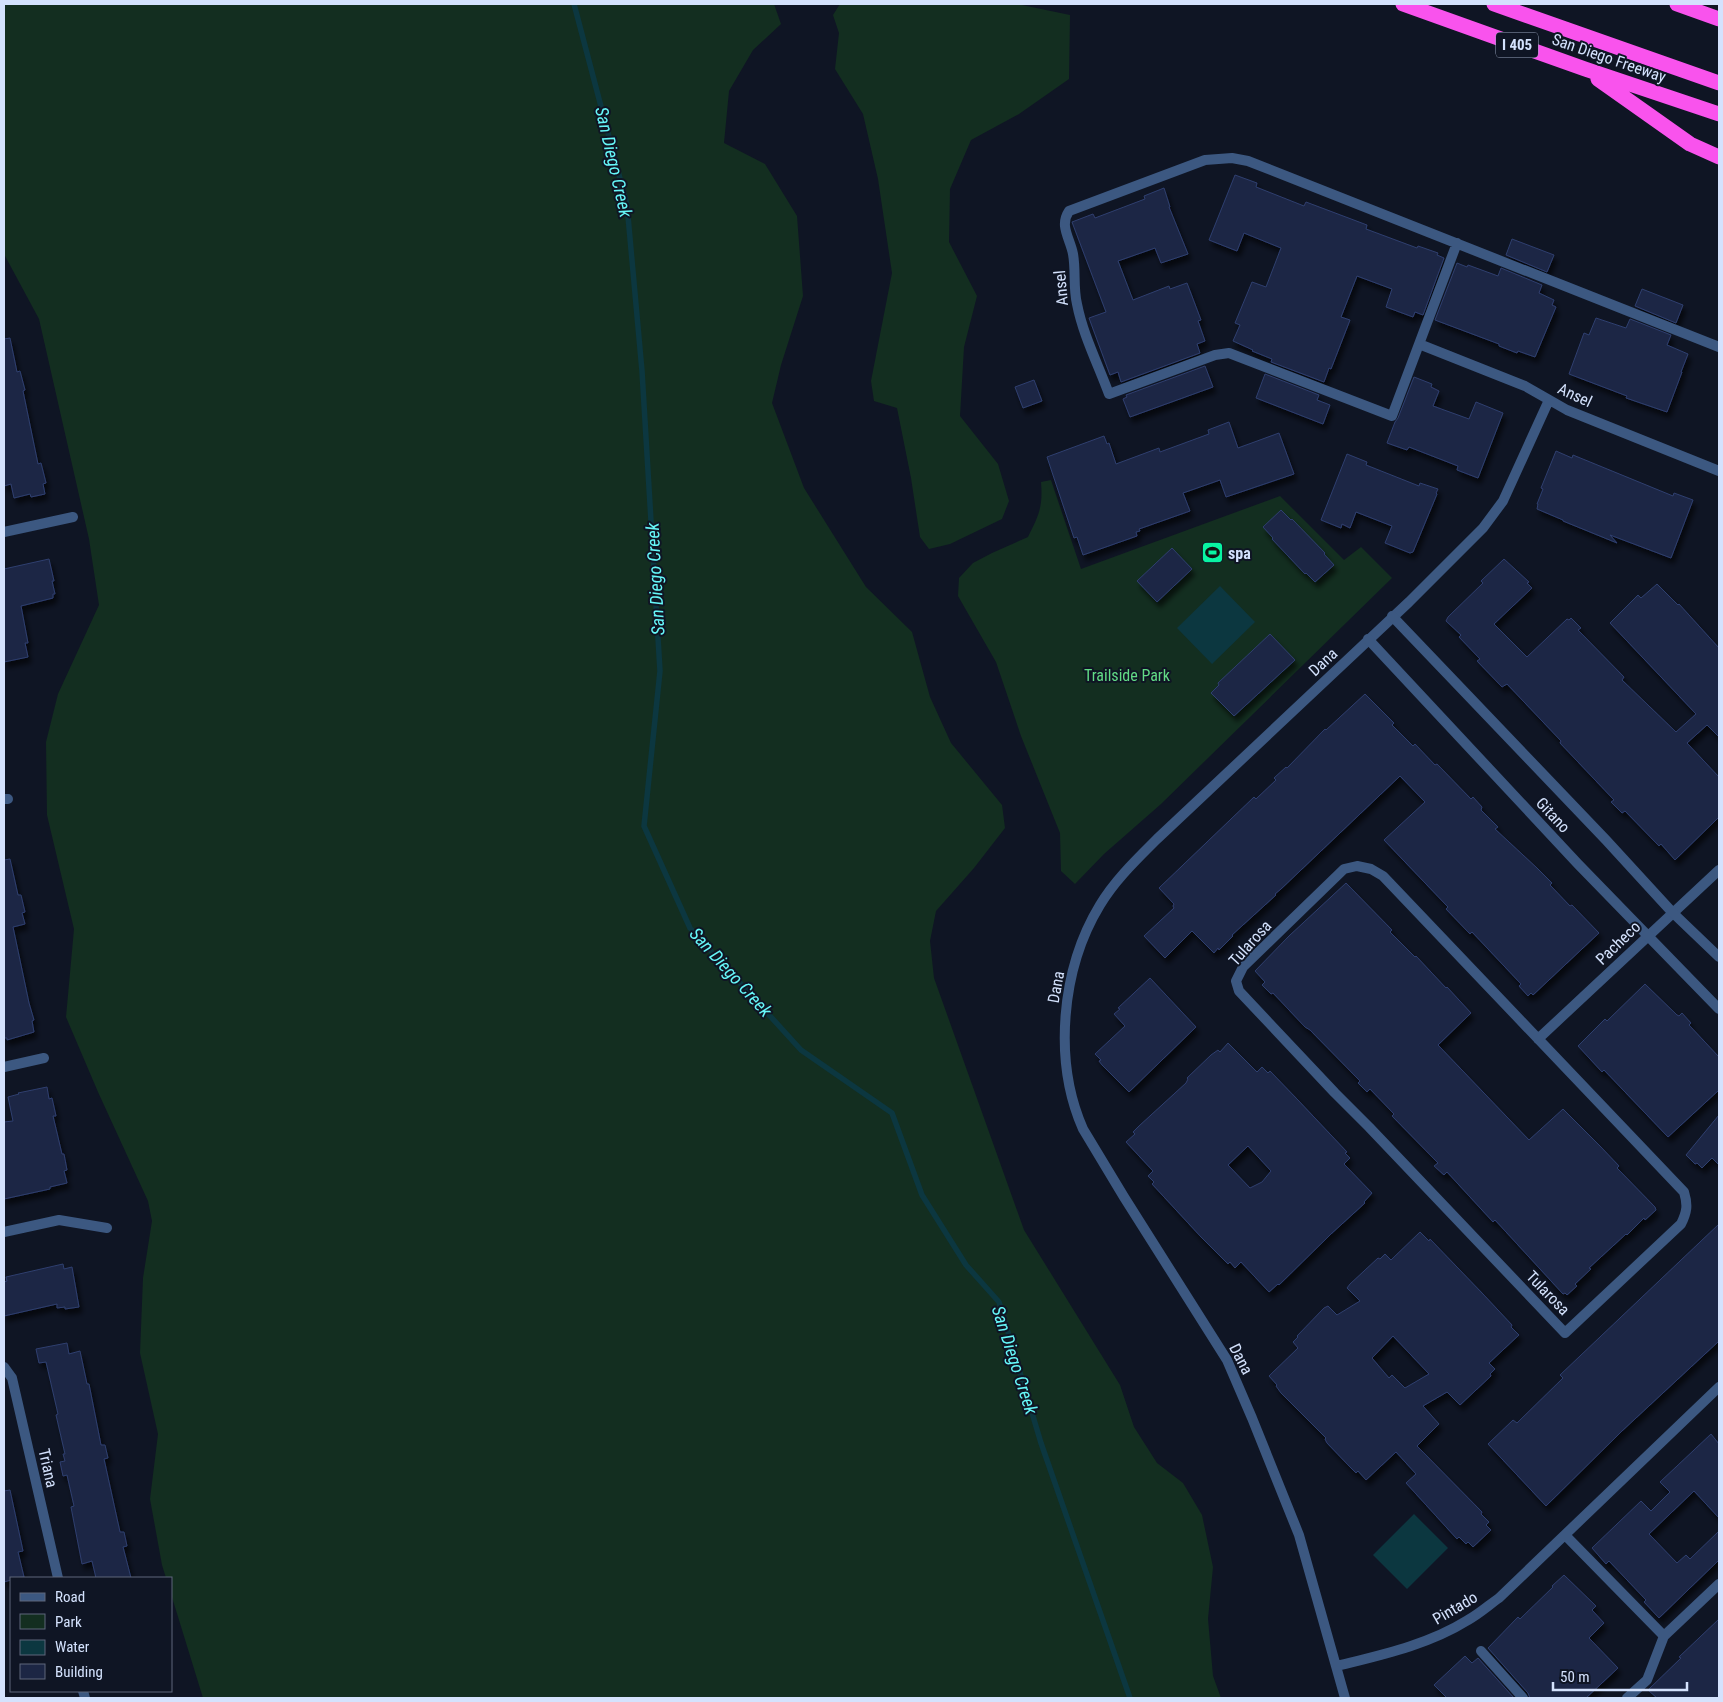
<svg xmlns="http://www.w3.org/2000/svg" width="1723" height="1702" font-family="'Roboto Condensed',sans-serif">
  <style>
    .green { fill: #132e20 }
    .water { fill: #0c3740 }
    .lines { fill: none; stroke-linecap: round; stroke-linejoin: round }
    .stream { stroke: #0c3740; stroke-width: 5.5 }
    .building { fill: #1c2644; stroke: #2f3f6f; fill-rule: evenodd; filter: url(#shadow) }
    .minor { stroke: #3c5881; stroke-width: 10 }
    .tertiary { stroke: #3c5881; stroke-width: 10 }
    .motorway { stroke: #f953ed; stroke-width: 15 }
    .labels { text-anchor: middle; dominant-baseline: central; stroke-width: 4; stroke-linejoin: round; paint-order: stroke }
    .shield { fill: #0f1524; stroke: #99a4bc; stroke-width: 1 }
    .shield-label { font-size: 15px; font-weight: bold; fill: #d4e2fd }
    .street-label { font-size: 16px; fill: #d4e2fd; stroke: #0f1524 }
    .poi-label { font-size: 16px; font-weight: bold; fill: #d4e2fd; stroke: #0f1524; text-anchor: start }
    .park-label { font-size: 16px; fill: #62db86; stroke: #0f1524 }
    .water-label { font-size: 18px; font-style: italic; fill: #66f7f9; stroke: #0f1524 }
  </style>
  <defs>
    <filter id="shadow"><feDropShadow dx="3" dy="5.5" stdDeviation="2.5" flood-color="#0009"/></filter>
  </defs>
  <rect width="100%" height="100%" fill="#0f1524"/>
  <path class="green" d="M4,4H774L781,24L753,50L729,91L724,143L765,164L797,216L803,296L781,365L772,403L804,488L866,587L912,632L930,697L951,743L1002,805L1005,828L974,868L936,911L930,941L934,978L1024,1230L1120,1385L1134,1427L1157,1463L1183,1483L1202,1515L1213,1567L1208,1619L1213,1676L1221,1698H203L171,1594V1578H166L162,1565L150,1499L158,1434L140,1353L143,1278L152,1221L148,1201L98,1092L66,1017L74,929L47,815L46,742L58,694L99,605L89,539L39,319L4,254Z
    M840,4H1017L1070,15L1069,79L1019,114L971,140L950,189L949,242L977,296L964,347L960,416L998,464L1009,501L1002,519L950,544L929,549L920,537L911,478L897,408L874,401L871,381L892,273L878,179L863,114L835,69L839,33L833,15Z
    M1051,480L1081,569L1280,496L1344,560L1361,547L1392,578L1161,804L1104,854L1075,884L1061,871L1060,833L1021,736L996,662L958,596L959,578L973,563L992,553L1028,537C1039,515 1043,507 1041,482Z"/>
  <path class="water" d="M1211,542L1222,553L1212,564L1201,553Z
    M1220,586L1255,622L1212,664L1177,628Z
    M1414,1514L1448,1548L1407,1589L1373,1555Z"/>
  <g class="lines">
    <path class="stream" d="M574,4L627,205L642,371L660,671L644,826L690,928L801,1050L892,1113L922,1195L966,1265L999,1302L1041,1443L1130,1698"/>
  </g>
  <path class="building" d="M1235,175L1257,183L1256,187L1304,206L1306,202L1367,225L1366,229L1417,248L1418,246L1438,253L1437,255L1444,258L1423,315L1415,312L1413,317L1386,307L1392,289L1357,276L1341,317L1350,320L1331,369L1329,368L1324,382L1271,362L1272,359L1252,351L1253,350L1233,341L1240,325L1235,323L1252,282L1266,287L1281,248L1244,233L1237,251L1209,240Z
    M1164,188L1170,207H1169L1188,254L1161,263L1155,248L1118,261L1133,300L1169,286L1170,289L1187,283L1201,320L1198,321L1205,341L1197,344L1200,353L1121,382L1118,372L1110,375L1089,318L1106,312L1072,222L1093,214L1095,218L1145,199L1144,196Z
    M1512,239L1554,255L1547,272L1506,255Z
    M1457,263L1467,267L1468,265L1498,276L1501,268L1542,285L1539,293L1554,300L1552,305L1556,307L1535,357L1518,351L1517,353L1499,346V344L1435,320Z
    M1642,289L1683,305L1676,323L1635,306Z
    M1596,318L1626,328L1630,319L1671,335L1667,345L1688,354L1681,372H1682L1667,412L1626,398L1627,396L1569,374L1584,333L1589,335Z
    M10,338L17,372L20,371L25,390L23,391L38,464L41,463L46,483L43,484L45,494L31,497L30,494L14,498L11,484L4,486V339Z
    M1205,366L1213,387L1130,417L1123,399L1127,397L1126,395Z
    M1265,374L1319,395L1317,400L1330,405L1323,424L1256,398Z
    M1414,377L1432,384L1431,387L1439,391L1433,406L1469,419L1476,402L1503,413L1478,478L1457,470L1458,466L1409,447L1407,450L1387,443L1395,422L1398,418Z
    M1034,380L1042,401L1023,408L1015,387Z
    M1229,422L1238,448L1279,433L1294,474L1226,497L1220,480L1183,493L1190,511L1139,529L1140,531L1136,532L1137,536L1083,555L1077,537L1074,538L1047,457L1104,436L1107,444L1109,443L1116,464L1159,448L1160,452L1209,434L1208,430Z
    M1556,451L1572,458L1573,455L1673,496L1674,493L1693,500L1671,558L1610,535L1617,543L1563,521V520L1537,509L1538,504H1537L1543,489L1541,488Z
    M1347,454L1367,462L1366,465L1419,486L1420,483L1438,489L1436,493L1437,494L1413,552L1410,553L1385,543L1392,526L1356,512L1350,528L1342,524L1341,528L1321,520Z
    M1281,510L1291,520L1292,519L1325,553L1324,554L1334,565L1315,582L1306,573L1305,574L1272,539L1273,538L1263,527Z
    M1172,548L1192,569L1157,602L1137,581Z
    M49,559L54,581H52L55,594H53V598L21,606L28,643H25L28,657L4,662V569Z
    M1504,559L1529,582L1527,583L1532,588L1494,624L1527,657L1567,619L1569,620L1571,618L1581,628L1578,630L1624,677L1622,680L1676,732L1696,714L1610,623L1638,595L1641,598L1657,584L1678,605L1679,604L1719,648V737L1707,725L1687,743L1719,777V817L1675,860L1661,844L1659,846L1625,811L1622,813L1611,802L1614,800L1560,743L1561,741L1507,684L1502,687L1477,661L1480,659L1459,637L1461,635L1446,621L1448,617L1483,583L1481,581Z
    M1270,634L1295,660L1234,716L1211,693L1219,685L1218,683Z
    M1365,694L1394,723L1392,725L1413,746L1415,744L1435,765L1437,764L1471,799L1473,797L1482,807L1481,810L1498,827L1495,829L1537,868L1552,883L1550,885L1570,906L1572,905L1599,933L1533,995L1531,993L1528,996L1519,986L1521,984L1472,932L1470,934L1446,909L1448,907L1447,906L1384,840L1425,802L1400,776L1281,889L1275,894L1276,895L1232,935L1233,936L1219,950L1218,948L1214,953L1192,931L1165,958L1144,936L1174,908L1173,906L1174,904L1159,888L1254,797L1256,799L1276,780L1274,778L1286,767L1287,768L1325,729L1326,730Z
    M10,859L18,895H21L25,912L22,913L25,924L13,927L29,1003L34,1020L32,1021L34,1032L7,1040V1038H4V860Z
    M1346,883L1392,930L1390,932L1415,957L1416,956L1446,988L1447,987L1471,1013L1438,1045L1529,1140L1563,1109L1600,1146L1619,1166L1617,1168L1655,1207L1656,1210L1645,1220L1644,1218L1627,1235L1626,1234L1589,1268L1591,1269L1575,1284L1577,1286L1567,1295L1565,1293L1563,1294L1495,1220L1493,1222L1447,1172L1444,1175L1434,1166L1438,1163L1392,1116L1394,1114L1370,1089L1367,1092L1358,1083L1360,1081L1310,1030L1305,1027L1273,993L1271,994L1262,985L1265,982L1255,971L1289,936Z
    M1150,978L1196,1027L1129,1092L1102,1065L1099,1061L1101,1060L1095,1054L1125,1026L1114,1014L1120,1009L1118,1008Z
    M1645,984L1677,1015L1679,1016L1682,1013L1691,1023L1689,1025L1719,1057V1090L1668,1137L1604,1070L1602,1072L1578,1046L1605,1019L1607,1021Z
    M1228,1043L1257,1072L1262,1067L1268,1073L1270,1071L1297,1099L1347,1152L1345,1153L1350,1158L1344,1164L1372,1193L1364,1202L1365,1203L1331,1234L1279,1285L1278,1284L1269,1292L1241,1262L1235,1268L1230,1262L1228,1264L1201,1237L1152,1184L1154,1182L1148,1176L1153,1171L1126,1142L1135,1134L1133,1132L1139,1126L1186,1083L1188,1079L1187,1078L1211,1055L1218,1050L1220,1052ZM1248,1146L1271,1171L1262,1182L1250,1188L1228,1165Z
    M47,1087L49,1099L52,1098L56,1116H53L62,1154H64L67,1170L64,1171L67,1183L50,1187V1189L4,1199V1122L13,1121L8,1097L19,1094L18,1093Z
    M1719,1115V1165L1712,1158L1702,1168L1697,1163L1695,1164L1686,1155Z
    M1719,1224V1341L1622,1431L1546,1506L1488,1444L1513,1420L1517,1423L1563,1378L1560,1375Z
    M1420,1232L1429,1241L1430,1239L1483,1294L1512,1325L1511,1327L1519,1335L1489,1363L1495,1369L1490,1374L1491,1376L1460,1405L1447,1392L1423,1406L1439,1424L1417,1446L1482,1512L1481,1514L1489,1522L1486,1525L1491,1530L1473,1547L1468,1542L1466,1544L1459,1537L1457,1539L1406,1483L1416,1474L1396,1452L1366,1480L1358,1471L1356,1473L1350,1467L1327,1443L1325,1439L1326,1438L1281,1393L1276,1386L1277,1385L1269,1376L1298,1348L1293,1342L1298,1337L1297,1336L1324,1308L1328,1306L1337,1315L1360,1301L1347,1288L1350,1284L1378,1258L1380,1259L1385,1254L1391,1260ZM1393,1336L1429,1374L1405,1388L1392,1375L1389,1378L1372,1358Z
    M63,1264L64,1269L72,1267L79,1307L65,1309V1307L57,1308V1304L4,1316V1282L7,1281L6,1277Z
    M67,1343L69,1354L80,1351L87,1384H89L101,1445H105L108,1458L104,1459L120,1532H124L127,1546L123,1547L131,1578H96L92,1561L82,1564L71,1507L74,1506L67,1475L63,1476L60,1462L65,1461L63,1454H65L56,1415L58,1414L46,1362L39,1363L36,1349Z
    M1711,1434L1719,1444V1518L1694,1491L1649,1534L1677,1563L1686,1555L1690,1559L1719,1531V1560L1659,1618L1644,1602L1646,1600L1609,1561L1606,1564L1592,1548L1641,1501L1651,1511L1670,1492L1660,1482Z
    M10,1490L23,1551L18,1552L24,1577L11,1578V1580L4,1582V1491Z
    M1564,1575L1596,1606L1592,1610L1604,1623L1589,1638L1618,1668L1586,1698H1530L1528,1693L1488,1648L1518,1617L1520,1619L1553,1587L1552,1586Z
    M1719,1619V1698H1657L1648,1690L1681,1658L1679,1657Z
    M1465,1656L1472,1663L1478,1658L1514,1698H1447L1434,1685Z"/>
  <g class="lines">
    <path class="minor" d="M1457,243L1392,416L1229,353L1215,355L1109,394C1098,364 1083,335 1077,304C1073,288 1076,270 1073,254C1070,238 1059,226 1069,211L1205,160L1232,158L1248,161L1719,347
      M1419,344L1525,386L1567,410L1719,471
      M4,532L73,517
      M4,799H8
      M1357,866L1371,869L1383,876L1684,1192C1688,1205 1687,1212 1681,1224L1565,1333L1369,1127L1335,1093L1239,991L1236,981L1243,967L1344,869Z
      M1538,1039L1719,870
      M4,1067L44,1058
      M4,1232L59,1220L107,1228
      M4,1367L12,1378L58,1578
      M1565,1535L1664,1636
      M1481,1651L1523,1698
      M1337,1666C1381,1655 1428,1645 1468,1620C1479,1614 1489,1605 1499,1598L1719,1387
      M83,1691L85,1698
      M1345,1698L1299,1535L1252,1418L1227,1360L1124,1197L1083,1129C1053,1061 1061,969 1100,905C1115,880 1136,860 1157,839L1409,602L1483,528L1503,501L1549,400
      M1627,1698L1647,1680L1664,1636L1719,1584"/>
    <path class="tertiary" d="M1392,616L1606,840L1672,912L1719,957
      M1368,639L1578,864L1719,1009"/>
    <path class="motorway" d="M1403,4L1585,69L1719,114
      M1494,4L1719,83
      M1677,4L1719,19
      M1598,79L1690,144L1719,157"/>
  </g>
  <defs>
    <symbol id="stadium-square" viewBox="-11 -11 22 22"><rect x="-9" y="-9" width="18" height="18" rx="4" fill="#09f4a2" stroke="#0f1524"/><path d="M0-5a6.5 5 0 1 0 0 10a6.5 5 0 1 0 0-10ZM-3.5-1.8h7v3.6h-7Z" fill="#111"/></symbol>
  </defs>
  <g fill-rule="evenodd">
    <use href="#stadium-square" x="1200" y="540" width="25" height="25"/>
  </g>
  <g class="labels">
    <rect class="shield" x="1496" y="32.5" width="42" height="25" rx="4"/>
    <g class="shield-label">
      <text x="1517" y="45">I 405</text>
    </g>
    <g class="street-label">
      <text transform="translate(1609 58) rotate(19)">San Diego Freeway</text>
      <text transform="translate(1061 288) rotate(-95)">Ansel</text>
      <text transform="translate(1575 395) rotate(25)">Ansel</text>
      <text transform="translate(1323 662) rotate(-43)">Dana</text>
      <text transform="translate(1553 815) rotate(47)">Gitano</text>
      <text transform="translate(1250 943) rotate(-48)">Tularosa</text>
      <text transform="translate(1618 943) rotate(-44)">Pacheco</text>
      <text transform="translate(1056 987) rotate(-80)">Dana</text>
      <text transform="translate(1548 1293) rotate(46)">Tularosa</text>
      <text transform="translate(1241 1359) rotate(63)">Dana</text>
      <text transform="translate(48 1468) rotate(77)">Triana</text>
      <text transform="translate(1455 1608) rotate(-30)">Pintado</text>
    </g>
    <g class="poi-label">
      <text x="1228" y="553">spa</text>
    </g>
    <g class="park-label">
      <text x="1127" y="675">Trailside Park</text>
    </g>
    <g class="water-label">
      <text transform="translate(614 162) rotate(77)">San Diego Creek</text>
      <text transform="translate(655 579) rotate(-93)">San Diego Creek</text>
      <text transform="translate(731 972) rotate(48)">San Diego Creek</text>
      <text transform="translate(1015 1360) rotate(72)">San Diego Creek</text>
    </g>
  </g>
  <rect width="1723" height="1702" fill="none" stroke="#d4e2fd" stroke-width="10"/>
  <rect x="10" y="1577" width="162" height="115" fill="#0f1524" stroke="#5e677b"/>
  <rect x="20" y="1593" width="25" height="8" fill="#3c5881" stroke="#5e677b"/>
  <text x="55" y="1602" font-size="15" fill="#d4e2fd">Road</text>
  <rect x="20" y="1614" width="25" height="15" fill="#132e20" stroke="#5e677b"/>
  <text x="55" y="1627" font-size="15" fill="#d4e2fd">Park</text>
  <rect x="20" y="1640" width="25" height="15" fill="#0c3740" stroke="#5e677b"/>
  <text x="55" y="1652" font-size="15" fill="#d4e2fd">Water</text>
  <rect x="20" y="1664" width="25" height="15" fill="#1c2644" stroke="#5e677b"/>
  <text x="55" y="1677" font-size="15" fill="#d4e2fd">Building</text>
  <path d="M1553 1682v8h134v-8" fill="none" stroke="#d4e2fd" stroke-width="2.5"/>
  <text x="1560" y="1682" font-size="15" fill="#d4e2fd" stroke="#0f1524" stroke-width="4" paint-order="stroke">50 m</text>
</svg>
